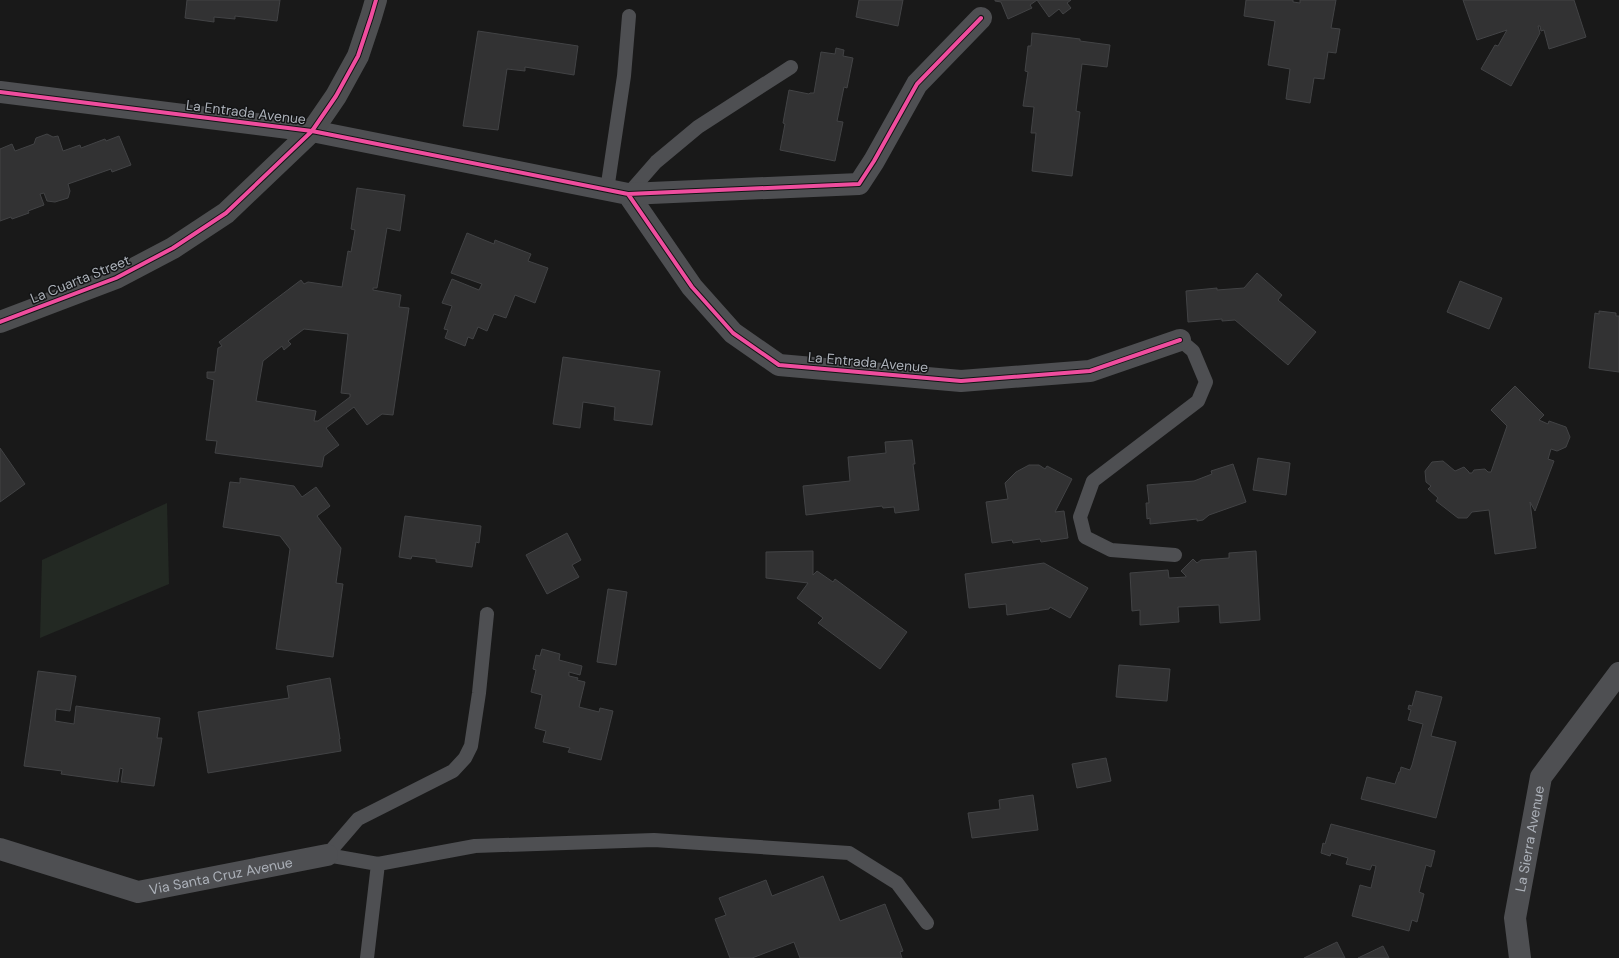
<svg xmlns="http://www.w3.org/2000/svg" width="1619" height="958" font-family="'DM Sans',sans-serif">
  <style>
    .green { fill: #232923 }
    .building { fill: #323233; stroke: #424345; fill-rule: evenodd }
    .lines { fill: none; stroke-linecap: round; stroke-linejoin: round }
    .lane { stroke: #4e4f52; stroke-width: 14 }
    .street { stroke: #4e4f52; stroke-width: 22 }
    .secondary { stroke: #4d4e50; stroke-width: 22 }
    .cycleway-casing { stroke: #131415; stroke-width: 6 }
    .cycleway { stroke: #ef4d9e; stroke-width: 4 }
    .labels { text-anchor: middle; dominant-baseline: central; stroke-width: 3; stroke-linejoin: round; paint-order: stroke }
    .street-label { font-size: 14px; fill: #acb1b9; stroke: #131415 }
  </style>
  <rect width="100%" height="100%" fill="#191919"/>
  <path class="green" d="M167,503L169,584L40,638L42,560Z"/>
  <path class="building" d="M187,0H280L277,21L235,16V19L214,17V22L185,18Z
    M859,0H903L898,26L856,17Z
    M995,0H1071L1067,3L1071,8L1063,14L1059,9L1049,17L1037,0L1030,5L1032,8L1008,19L1001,2L995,1Z
    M1246,0H1293V2L1300,3V0H1336L1331,28L1340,29L1336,53L1328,52L1324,79L1314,78L1310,103L1286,99L1290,69L1268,65L1275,21L1244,16Z
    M1463,0H1574L1586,37L1549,49L1544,30L1541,31L1540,26H1538L1540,33L1511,86L1481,69L1495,45L1498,46L1507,30L1477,40Z
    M478,31L578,46L574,75L525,67V71L507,69L498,130L463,126Z
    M1032,33L1080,39V41L1110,45L1107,67L1082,64L1076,111L1080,112L1072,176L1032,171L1036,133H1031L1034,107L1023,106L1028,72L1025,71L1028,46H1031Z
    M836,48L844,50L843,56L853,58L847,88L844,87L837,121L843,122L835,161L780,150L785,124L783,123L789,90L809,94L810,93H814L821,52L835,54Z
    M47,134L53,137L58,136L63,151L80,145L81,148L105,139L106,141L119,136L131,165L112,172L111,169L68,184L70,191L68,198L55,202L47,201L44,193L40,194L44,205L28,211L29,213L12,219L11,217L0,221V149L12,144L15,151L34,144L36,138Z
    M357,188L405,195L400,231L387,228L377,288H373V290L401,295L399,307L409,308L393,415L382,414L367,425L354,407L326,428L339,445L324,456L322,467L215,453L217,441L206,440L214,380L207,378V372H215L218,348L222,346L219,342L301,280L304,284L308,282L342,287L348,251L351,252L355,230L351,229ZM304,329L348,334L341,393L350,394V397L318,421H314L316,411L256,401L263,361L282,346L284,350L291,344L288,341Z
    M467,233L494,244L495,240L531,254L528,261L548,268L535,303L515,295L506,318L494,314L487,331L478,327L473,339L468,337L465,346L445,338L448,330L444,329L452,306L442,303L452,279L479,290L482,284L451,273Z
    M1257,273L1282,295L1278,300L1316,332L1288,365L1235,320L1222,321V319L1188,322L1186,291L1217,288V290L1244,288Z
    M1460,281L1502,298L1489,329L1447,312Z
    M1599,311L1616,313V316H1619V372L1589,368L1595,313L1599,314Z
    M563,357L660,371L652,425L614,420L615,407L583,402L580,428L553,424Z
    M1515,386L1544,415L1539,420L1548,424L1549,421L1566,427L1570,437L1566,447L1557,451L1551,449L1548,459L1554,461L1535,511L1530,502L1536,548L1495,554L1489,510L1472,512L1467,518H1458L1436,501L1438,498L1428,489L1431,486L1426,482L1425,471L1432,462L1443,461L1455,471L1464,467L1469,472V473H1472L1474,470L1485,469L1488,472H1491L1507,426L1491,410Z
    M912,440L915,464H913L919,510L895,513L894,507L883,508L882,506L806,515L803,486L850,481L848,457L886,453L885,442Z
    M0,448L25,484L0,502Z
    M1258,458L1290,463L1286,495L1253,490Z
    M1233,464L1246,502L1209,515L1203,520L1197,521V519L1150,524V518L1147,519L1146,503H1149L1147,485L1194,481L1212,474L1211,471Z
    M1029,465H1039L1045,469L1047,466L1072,479L1055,512L1064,511L1068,538L1041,542L1040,539L1013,543L1012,540L992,543L986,502L1008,499L1005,483L1016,472Z
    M240,478L294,486L302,497L316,487L330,506L317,516L341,548L336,583L343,584L333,657L276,649L290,549L280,536L223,527L230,482L240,483Z
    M405,516L481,526L479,543L476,542L472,567L436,562V559L412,556L411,559L399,557Z
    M567,533L581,560L572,565L579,577L547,594L526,555Z
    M813,551V575L817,571L833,582L835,579L907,632L880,669L818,623L823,618L797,598L808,583L766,578V552Z
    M1256,551L1260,620L1220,623L1219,605L1178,607L1179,622L1140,625V610L1132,611L1130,573L1168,570L1169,578L1186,577V576L1181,571L1193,559L1197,563L1201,560L1229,558V553Z
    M1044,563L1088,588L1070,618L1050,607L1049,609L1007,615L1006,604L969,608L965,574Z
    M608,589L627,592L616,665L597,662Z
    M542,649L560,654L559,660L582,666L580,675L569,672V676L578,678L577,680L585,682L579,707L599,712L600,708L613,711L601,760L568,752L570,748L543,742L546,731L535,728L542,695L531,692L536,670L533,669L536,655L540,656Z
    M1119,665L1170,669L1167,701L1116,697Z
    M38,671L76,676L70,711L56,709L55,721L74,724L76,706L160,718L157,738H162L154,786L121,782L123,769L120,768L118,782L61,774L62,771L24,766Z
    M330,678L340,739H339L341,751L208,773L198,712L289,698L287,686Z
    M1416,691L1442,697L1431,736L1456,742L1436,818L1361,799L1367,777L1395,784L1399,772H1400L1401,767L1410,770L1412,765L1423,724L1408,720L1411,710L1408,709L1409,705L1412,706Z
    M1106,758L1111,781L1077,788L1072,764Z
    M1033,795L1038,830L972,838L968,813L1000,809L999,800Z
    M1331,824L1435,851L1431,867L1426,865L1419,892L1424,894L1417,922L1412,920L1409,931L1352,916L1360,885L1371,888L1376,866L1372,865L1370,870L1346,864L1348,858L1331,853L1330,856L1321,853L1323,843L1325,844Z
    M823,876L840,921L885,904L903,951L900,952L902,958H800L794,942L752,958H730L715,919L726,915L719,898L766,880L772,896Z
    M1337,942L1345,958H1304Z
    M1383,946L1389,958H1358Z"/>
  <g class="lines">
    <path class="lane" d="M607,190L624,76L629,16
      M628,194L656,162L698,127L791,67
      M1175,555L1111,550L1085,537L1080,517L1093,481L1198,401L1206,382L1193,351L1180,340
      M487,614L479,693L471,746L465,758L453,771L358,819L327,855L378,864L475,846L654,840L849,853L897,883L927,923
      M367,958L378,864"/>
    <g class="street">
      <path d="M0,92L312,131L628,194L692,287L733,333L779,365L961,381L1090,371L1180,340"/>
      <path d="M628,194L859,184L874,161L917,84L981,18"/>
      <path id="s1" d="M0,849L138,892L327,855"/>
      <path id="s2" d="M1520,958L1515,918L1541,777L1619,673"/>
    </g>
    <path class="secondary" d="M0,322L116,278L173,248L226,213L312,131L336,96L358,56L371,17L376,0"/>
    <defs>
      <path id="cycleway" d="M0,92L312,131L628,194L692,287L733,333L779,365L961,381L1090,371L1180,340
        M628,194L859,184L874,161L917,84L981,18
        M0,322L116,278L173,248L226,213L312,131L336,96L358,56L371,17L376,0"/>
    </defs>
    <use href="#cycleway" class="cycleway-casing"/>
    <use href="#cycleway" class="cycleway"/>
  </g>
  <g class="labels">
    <g class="street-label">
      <text transform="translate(246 112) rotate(7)">La Entrada Avenue</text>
      <text transform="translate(80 279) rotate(-22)">La Cuarta Street</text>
      <text transform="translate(868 362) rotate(5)">La Entrada Avenue</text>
      <text stroke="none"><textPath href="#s2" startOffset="121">La Sierra Avenue</textPath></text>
      <text stroke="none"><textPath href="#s1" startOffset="229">Via Santa Cruz Avenue</textPath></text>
    </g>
  </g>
</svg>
